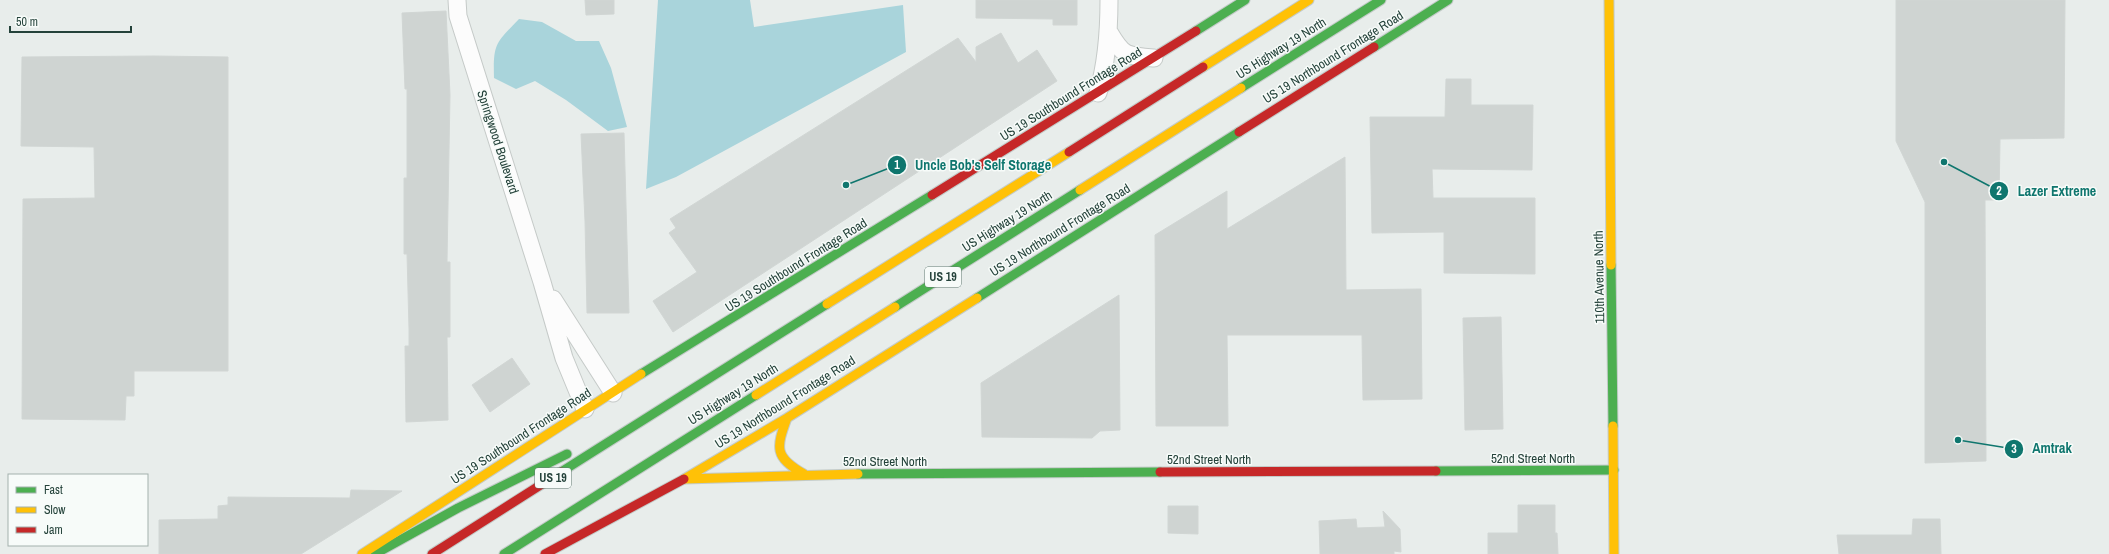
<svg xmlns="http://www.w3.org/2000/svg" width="2109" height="554" font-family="'Archivo Narrow',sans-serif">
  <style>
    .water { fill: #a9d4db }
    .building { fill: #cfd4d2; stroke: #d1d6d4 }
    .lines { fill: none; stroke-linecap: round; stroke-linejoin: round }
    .street-casing { stroke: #c5cac8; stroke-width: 19 }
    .fast-casing { stroke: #c3cbc8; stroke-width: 11 }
    .slow-casing { stroke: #c3cbc8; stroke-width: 11 }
    .jam-casing { stroke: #c3cbc8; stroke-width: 11 }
    .street { stroke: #fcfcfc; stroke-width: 17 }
    .fast { stroke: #4caf50; stroke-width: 9 }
    .slow { stroke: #ffc107; stroke-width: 9 }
    .jam { stroke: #c62828; stroke-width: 9 }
    .labels { text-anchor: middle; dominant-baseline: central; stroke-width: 3; stroke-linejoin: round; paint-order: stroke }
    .shield { fill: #f7fbf9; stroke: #637a73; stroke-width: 1 }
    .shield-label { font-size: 12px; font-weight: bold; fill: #24423a }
    .street-label { font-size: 13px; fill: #24423a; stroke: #f7fbf9 }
    .leader { fill: none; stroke: #0f766e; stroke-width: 1.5 }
    .callout-dot { fill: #0f766e; stroke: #f7fbf9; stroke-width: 1.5 }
    .mark-label { font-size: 12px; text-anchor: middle; font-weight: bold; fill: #fff }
    .callout-label { font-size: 14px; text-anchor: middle; font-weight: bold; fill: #0f766e; stroke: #f7fbf9; stroke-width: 3; stroke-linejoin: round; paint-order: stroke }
  </style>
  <rect width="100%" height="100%" fill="#e8edeb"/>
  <path class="water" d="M658,0H750L754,27L903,5L906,52L676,177L646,189Z
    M519,19L542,22L576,41H599L611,68L627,127L608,131L566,100L535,81L516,89L494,78C493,43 496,43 519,19Z"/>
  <path class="building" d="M585,0H614V14L586,15Z
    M976,0H1077V25H1053V19L976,18Z
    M1896,0H2065L2064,138L2000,139L1999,200H1985L1986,461L1925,463V202L1896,141Z
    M446,11L450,95L447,262H450V337H447L448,420L406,422L405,346H409V329L407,254H404V178H407V89H405L402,13Z
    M1001,33L1018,63L1037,50L1057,81L673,332L653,301L697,272L669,233L676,228L670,219L958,38L976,62V47Z
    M154,56L228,57V371H134V396H126L125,420L22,419L23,199L95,198L94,147L21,146L22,57Z
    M1446,79H1471V105H1533L1532,170L1432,169L1433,198H1535V274L1444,273V232L1372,233L1370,117H1445Z
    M624,133L629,313H587L585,221L581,134Z
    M1345,157L1346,290L1421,289L1422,399L1363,400L1362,335H1227L1228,426H1156L1155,235L1227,191V229Z
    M1119,295L1120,430L1100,431L1092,438L982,437L981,383Z
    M1501,317L1503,429L1465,430L1463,318Z
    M512,358L530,384L490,412L472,385Z
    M351,490L402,491L301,554H159V520L218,519V506L228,505V497L350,498Z
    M1518,505H1555V533H1557L1558,554H1488V533H1518Z
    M1168,506H1198V534L1168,533Z
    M1383,511L1400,529L1401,552L1394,551V554H1320L1319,521L1356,519L1357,528L1385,527Z
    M1913,519H1940L1941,554H1839L1837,535H1912Z"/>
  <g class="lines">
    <defs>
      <path id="street" d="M457,0L458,16L542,282L564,358L585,409
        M1109,32C1123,56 1126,56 1154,58
        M1098,93C1107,62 1109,32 1109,0
        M553,299L613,393"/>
      <path id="fast" d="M1196,31L1245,0
        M1374,47L1448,0
        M1241,88L1381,0
        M1611,265L1613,426
        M977,298L1239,132
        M895,307L1080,190
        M641,374L932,195
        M1436,471L1614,470
        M561,472L827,304
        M858,474L1160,472
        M375,554L458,508L567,454
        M504,554L756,395"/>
      <path id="slow" d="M1609,0L1611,265
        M1203,67L1309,0
        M1080,190L1241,88
        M827,304L1069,152
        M756,395L895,307
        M787,418C776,448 774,457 804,474
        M1613,426L1614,554
        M684,479L858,474
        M684,479L787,418L977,298
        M362,554L641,374"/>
      <path id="jam" d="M1239,132L1374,47
        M1069,152L1203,67
        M932,195L1196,31
        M1160,472L1436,471
        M432,554L561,472
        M545,554L684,479"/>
    </defs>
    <use href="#street" class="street-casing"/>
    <use href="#fast" class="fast-casing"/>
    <use href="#slow" class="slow-casing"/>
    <use href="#jam" class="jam-casing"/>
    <use href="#street" class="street"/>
    <use href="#fast" class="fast"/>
    <use href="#slow" class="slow"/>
    <use href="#jam" class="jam"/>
  </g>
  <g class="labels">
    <g class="shield">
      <rect x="925" y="267" width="36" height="20" rx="3"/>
      <rect x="535" y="468" width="36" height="20" rx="3"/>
    </g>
    <g class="shield-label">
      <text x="943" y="277">US 19</text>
      <text x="553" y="478">US 19</text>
    </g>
    <g class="street-label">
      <text transform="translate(1281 48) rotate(-32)">US Highway 19 North</text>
      <text transform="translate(1333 57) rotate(-32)">US 19 Northbound Frontage Road</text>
      <text transform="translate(1071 94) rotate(-32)">US 19 Southbound Frontage Road</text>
      <text transform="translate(498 142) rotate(72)">Springwood Boulevard</text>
      <text transform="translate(1007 221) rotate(-32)">US Highway 19 North</text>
      <text transform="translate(1060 230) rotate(-32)">US 19 Northbound Frontage Road</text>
      <text transform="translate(796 265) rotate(-32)">US 19 Southbound Frontage Road</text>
      <text transform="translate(1599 277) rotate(-91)">110th Avenue North</text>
      <text transform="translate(733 394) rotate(-32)">US Highway 19 North</text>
      <text transform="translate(785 402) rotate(-32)">US 19 Northbound Frontage Road</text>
      <text transform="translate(521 436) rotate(-33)">US 19 Southbound Frontage Road</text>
      <text x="1533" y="458">52nd Street North</text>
      <text x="1209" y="459">52nd Street North</text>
      <text x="885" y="461">52nd Street North</text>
    </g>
  </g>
  <path class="leader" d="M846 185L897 165M1944 162L1999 191M1958 440L2014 449"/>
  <g class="callout-dot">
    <circle cx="846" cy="185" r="4"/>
    <circle cx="1944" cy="162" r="4"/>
    <circle cx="1958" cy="440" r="4"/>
    <circle cx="897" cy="165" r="10"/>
    <circle cx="1999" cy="191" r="10"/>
    <circle cx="2014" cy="449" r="10"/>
  </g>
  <g class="mark-label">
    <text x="897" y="169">1</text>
    <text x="1999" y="195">2</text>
    <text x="2014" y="453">3</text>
  </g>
  <g class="callout-label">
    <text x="983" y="170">Uncle Bob's Self Storage</text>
    <text x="2057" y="196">Lazer Extreme</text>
    <text x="2052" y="453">Amtrak</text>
  </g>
  <rect x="8" y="474" width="140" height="72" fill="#f7fbf9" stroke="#a3b1ad"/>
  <rect x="16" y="487" width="20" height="6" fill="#4caf50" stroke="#a3b1ad"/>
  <text x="44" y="494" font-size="12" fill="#24423a">Fast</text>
  <rect x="16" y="507" width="20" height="6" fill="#ffc107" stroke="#a3b1ad"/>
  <text x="44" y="514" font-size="12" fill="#24423a">Slow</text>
  <rect x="16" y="527" width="20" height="6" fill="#c62828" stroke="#a3b1ad"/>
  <text x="44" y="534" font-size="12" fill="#24423a">Jam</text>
  <path d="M10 26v6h121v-6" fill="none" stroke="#24423a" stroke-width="2"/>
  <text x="16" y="26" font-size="12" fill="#24423a" stroke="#f7fbf9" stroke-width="3" paint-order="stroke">50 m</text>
</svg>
